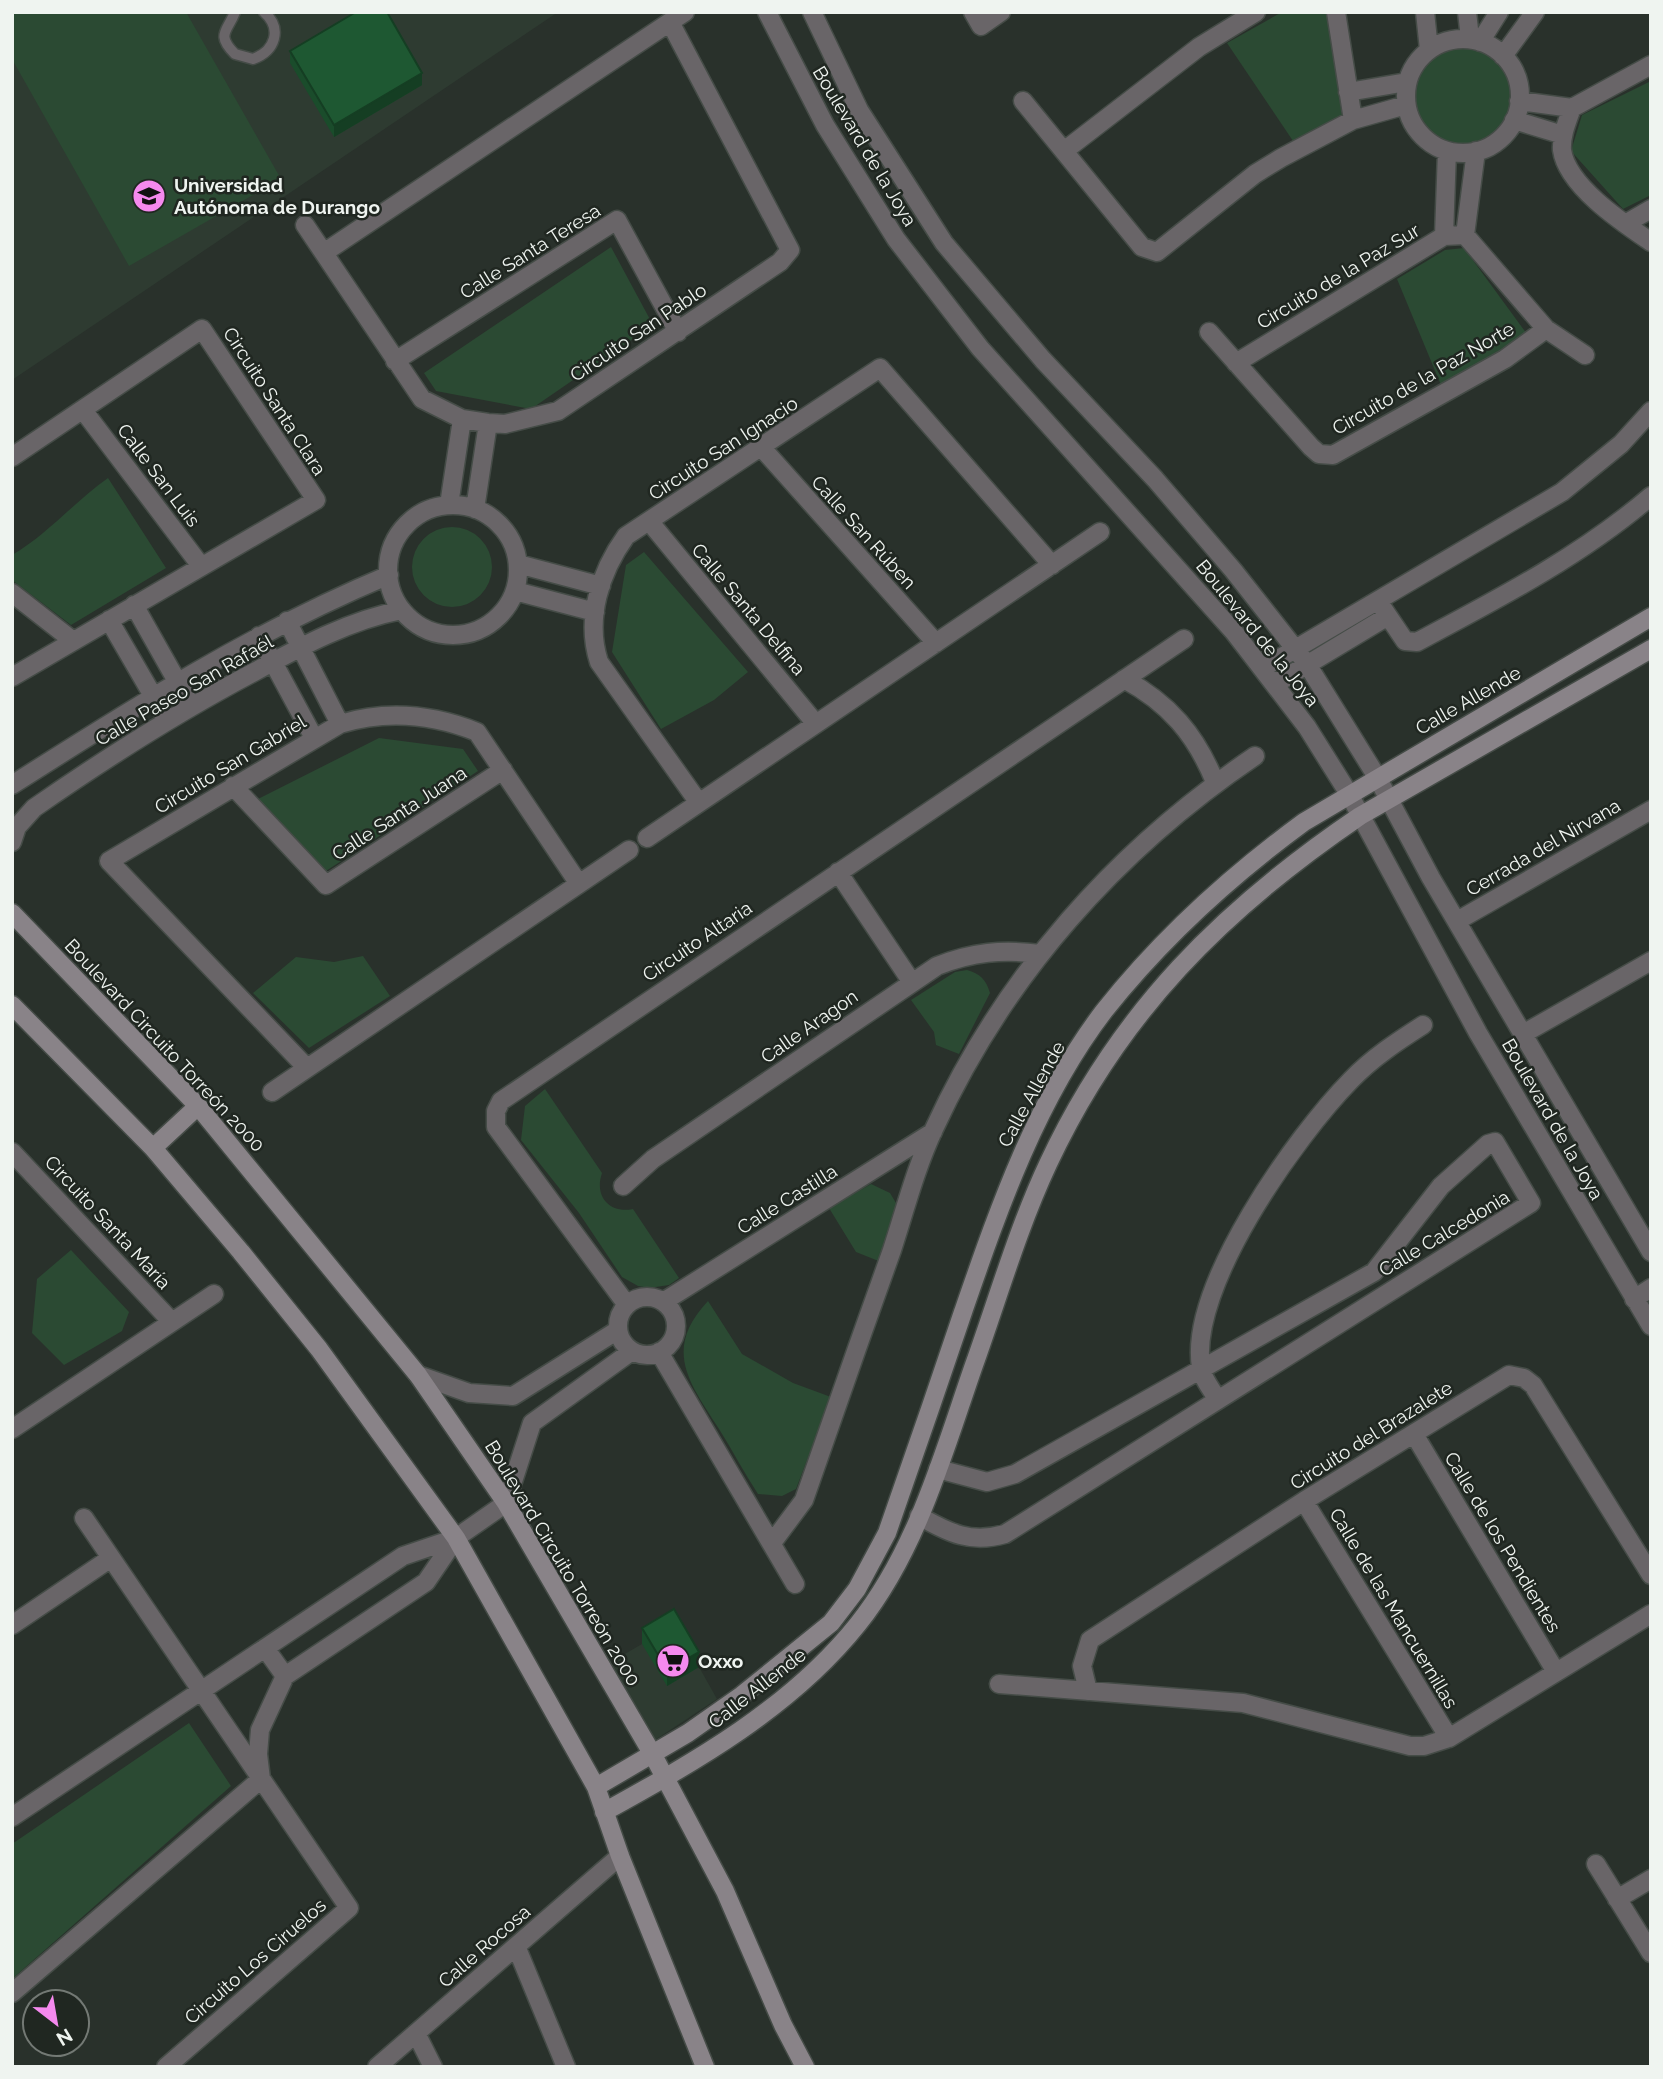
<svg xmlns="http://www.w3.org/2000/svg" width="1663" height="2079" font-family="Raleway,sans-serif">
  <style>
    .built { fill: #2e3b31 }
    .green { fill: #2b4a33 }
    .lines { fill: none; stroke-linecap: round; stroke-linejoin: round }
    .lane-casing { stroke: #454c47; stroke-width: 13 }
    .street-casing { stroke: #454c47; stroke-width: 21 }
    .secondary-casing { stroke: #454c47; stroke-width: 21 }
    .lane { stroke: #696568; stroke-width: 10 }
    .street { stroke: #696568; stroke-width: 18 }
    .secondary { stroke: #898388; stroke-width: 18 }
    .wall { fill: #1a4c2b }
    .shaded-wall { fill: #153e23 }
    .building { fill: #1e5832; stroke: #153e23; stroke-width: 2 }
    .labels { text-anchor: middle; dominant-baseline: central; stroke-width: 5; stroke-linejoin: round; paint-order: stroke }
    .street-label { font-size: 19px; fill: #eff4f0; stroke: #202721 }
    .poi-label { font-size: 19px; font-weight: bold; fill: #eff4f0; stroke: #202721; text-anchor: start }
  </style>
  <rect width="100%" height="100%" fill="#29312b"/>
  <path class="built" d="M12,12H558L12,380Z
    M642,1644L699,1667L717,1699L655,1740L611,1662Z"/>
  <path class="green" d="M12,12H186L281,179L129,266L12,59Z
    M1282,12H1328L1342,116L1293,141L1227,43Z
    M1415 96a48 48 0 1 1 96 0a48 48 0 1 1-96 0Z
    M1651,81V195L1623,209L1571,151L1582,115Z
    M611,247L653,325L531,409L436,391L424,373Z
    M1464,248L1527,334L1441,385L1397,279L1445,250Z
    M108,478L166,568L71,625L12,580V555C48,534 74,502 108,478Z
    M412 567a40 40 0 1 1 80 0a40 40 0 1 1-80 0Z
    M644,552L748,672L714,700L661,729L612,652L626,565Z
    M379,738L463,749L478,771L326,871L258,799Z
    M363,956L390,996L309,1048L253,993L296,957L334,962Z
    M967,970C980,974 986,979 990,993L959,1054L936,1045L934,1032L911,1000L955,972Z
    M545,1089L602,1173C594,1196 609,1214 633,1209L679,1278L669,1285L649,1288L638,1286L622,1277L579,1213L521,1140L525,1106Z
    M871,1184L890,1193L899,1208L881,1262L856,1252L829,1208Z
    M71,1250L129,1312L122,1331L64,1365L32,1333L37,1279Z
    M708,1301L742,1354L793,1383L831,1397L796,1489L782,1496L758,1494C744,1473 733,1451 719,1429C690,1383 662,1350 708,1301Z
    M189,1723L231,1786L12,1979V1844Z"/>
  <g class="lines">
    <defs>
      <path id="lane" d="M235,12C228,31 215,34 235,54L253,59C275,51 283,29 264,12"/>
      <path id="street" d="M767,12L825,125L896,239L980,348L1234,632L1307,727L1349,794L1478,1033L1651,1326
        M812,12L859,110L944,243L1043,360L1155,479L1233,570L1307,664L1377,777L1431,878L1651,1252
        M973,12L981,26L1001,12
        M1336,12L1353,120
        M1425,12L1429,50
        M1467,12L1470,38
        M1406 96a57 57 0 1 1 114 0a57 57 0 1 1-114 0Z
        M1480,42L1499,12
        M1503,56L1535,12
        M1651,65L1572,108C1567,122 1561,136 1562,150C1567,186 1623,223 1651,242
        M1348,92L1407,82
        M1023,101L1142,247L1157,252L1255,174L1281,158L1353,120L1406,105
        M1519,101L1572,108
        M1514,120L1563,135
        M1064,151L1199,47L1256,12
        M1476,151L1465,235L1546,329L1585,355
        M1625,224L1651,209
        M305,225L422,399L462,419L488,423L505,424L558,411L780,262L790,250L670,22
        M1444,236L1447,151
        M325,252L685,12
        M1209,332L1311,447L1319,454L1333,455L1505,359L1546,329
        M395,361L617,220L678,332
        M1236,363L1444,236L1465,235
        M83,410L201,566
        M762,448L936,643
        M12,457L202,329L316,500L12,677
        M449,505L462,419
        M388 570a65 65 0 1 1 130 0a65 65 0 1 1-130 0Z
        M475,509L488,423
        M649,521L816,724
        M518,564L601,586
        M515,591L595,612
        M12,593L72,640
        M1378,601L1405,641L1417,642C1498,599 1581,556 1651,496
        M134,605L191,706
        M109,620L167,720
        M287,621L340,724
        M259,636L314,738
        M1263,668L1562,492L1621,444L1651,411
        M1124,679C1169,703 1196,735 1215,782
        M1275,684L1388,616
        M12,785C134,707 255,631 389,575
        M233,786L326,885L503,770
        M699,803L599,662C585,619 600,572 626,536L880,368L1052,565
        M647,838L1100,532
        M12,842L17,827L34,808C106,758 178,712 256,671C302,646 350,620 402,610
        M838,872L911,981
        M1457,921L1651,810
        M1523,1034L1651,961
        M307,1068L109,861L340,724C386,710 432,714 477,732L579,884
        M272,1092L629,850
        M12,1152L172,1322
        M623,1186L653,1159L937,966C972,952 1003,949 1040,954
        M618 1326a29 29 0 1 1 58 0a29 29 0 1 1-58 0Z
        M1634,1299L1651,1288
        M663,1302L933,1132
        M627,1305L496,1127V1111L501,1101L1184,639
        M659,1352L795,1584
        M418,1375L469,1393L513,1396L618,1330
        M1218,1400C1212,1390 1202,1378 1201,1367C1188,1287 1296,1136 1351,1080C1372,1058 1398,1041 1423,1025
        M12,1429L214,1294
        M1414,1434L1556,1672
        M1304,1501L1449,1738
        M919,1516C949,1533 971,1544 1005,1534L1531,1203L1495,1142L1488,1144L1441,1186L1374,1272L1015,1474L987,1482L938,1469
        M84,1518L349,1908L166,2067
        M772,1543L804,1500C833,1417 862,1333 892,1250C905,1210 916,1167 934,1129C1004,976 1116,850 1255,756
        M12,1625L111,1558
        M265,1648L285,1676
        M999,1684L1243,1703L1410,1746H1424L1449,1738L1651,1614
        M1088,1691L1082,1666L1090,1640L1304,1501L1509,1375L1524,1378L1533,1385L1651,1575
        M12,1817L403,1556L456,1538L506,1503L532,1423L632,1351
        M1596,1864L1651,1953
        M1617,1899L1651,1879
        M516,1946L566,2067
        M12,1993L261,1779L258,1754L260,1730L285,1676L426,1582L456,1538
        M416,2033L433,2067
        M377,2067L620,1856"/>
      <path id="secondary" d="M12,913L198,1106L418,1375L506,1503L653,1755L725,1891L783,2025L805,2067
        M12,1005L153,1148L241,1252L319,1349L456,1538L596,1787L620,1856L705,2067
        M153,1148L198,1106
        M596,1787L688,1733L742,1695L831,1623L857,1589L887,1533C913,1459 938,1386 963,1312C999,1208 1036,1100 1104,1011C1162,938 1229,877 1304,822L1651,617
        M604,1812C696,1761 791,1708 858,1624C917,1550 943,1454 974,1365C998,1298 1018,1228 1048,1164C1119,1012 1223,909 1360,816L1651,649"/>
    </defs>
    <use href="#lane" class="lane-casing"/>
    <use href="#street" class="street-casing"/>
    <use href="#secondary" class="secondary-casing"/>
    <use href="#lane" class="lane"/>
    <use href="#street" class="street"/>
    <use href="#secondary" class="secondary"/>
  </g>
  <path class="wall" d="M290,51L422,85L334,137L290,63Z
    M642,1628L699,1667L667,1686L642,1644Z"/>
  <path class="shaded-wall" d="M422,73V85L334,137V125Z
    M699,1652V1667L667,1686V1670Z"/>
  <path class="building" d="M356,12H387L422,73L334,125L290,51Z
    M674,1609L699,1652L667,1670L642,1628Z"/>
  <defs>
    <symbol id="university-disc" viewBox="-11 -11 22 22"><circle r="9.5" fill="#f589ee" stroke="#202721"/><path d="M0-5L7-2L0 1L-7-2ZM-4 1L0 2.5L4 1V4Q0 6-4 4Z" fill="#111"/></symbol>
    <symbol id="supermarket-disc" viewBox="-11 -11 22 22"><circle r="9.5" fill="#f589ee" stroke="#202721"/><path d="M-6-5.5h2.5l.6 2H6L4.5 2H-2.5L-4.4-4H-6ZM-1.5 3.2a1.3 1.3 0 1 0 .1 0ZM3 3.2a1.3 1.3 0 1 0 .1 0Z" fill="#111"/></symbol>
  </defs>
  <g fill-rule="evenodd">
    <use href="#university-disc" x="130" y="177" width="38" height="38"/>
    <use href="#supermarket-disc" x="654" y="1642" width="38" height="38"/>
  </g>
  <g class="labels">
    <g class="street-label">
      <text transform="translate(865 146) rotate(59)">Boulevard de la Joya</text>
      <text transform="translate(530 251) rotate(-32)">Calle Santa Teresa</text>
      <text transform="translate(1338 276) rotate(-31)">Circuito de la Paz Sur</text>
      <text transform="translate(638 332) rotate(-34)">Circuito San Pablo</text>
      <text transform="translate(1423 378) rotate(-30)">Circuito de la Paz Norte</text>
      <text transform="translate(275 401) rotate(57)">Circuito Santa Clara</text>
      <text transform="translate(723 448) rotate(-33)">Circuito San Ignacio</text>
      <text transform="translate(159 475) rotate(53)">Calle San Luis</text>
      <text transform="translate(864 532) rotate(48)">Calle San Rúben</text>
      <text transform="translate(749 609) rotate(50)">Calle Santa Delfina</text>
      <text transform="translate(1258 633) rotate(51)">Boulevard de la Joya</text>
      <text transform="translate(184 690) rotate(-30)">Calle Paseo San Rafaél</text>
      <text transform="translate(1468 700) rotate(-30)">Calle Allende</text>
      <text transform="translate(230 764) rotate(-31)">Circuito San Gabriel</text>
      <text transform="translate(399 813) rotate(-33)">Calle Santa Juana</text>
      <text transform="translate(1543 847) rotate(-30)">Cerrada del Nirvana</text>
      <text transform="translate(697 941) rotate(-34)">Circuito Altaria</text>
      <text transform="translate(809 1026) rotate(-35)">Calle Aragon</text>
      <text transform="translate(165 1045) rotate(47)">Boulevard Circuito Torreón 2000</text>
      <text transform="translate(1031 1094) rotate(-61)">Calle Allende</text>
      <text transform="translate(1553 1119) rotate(60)">Boulevard de la Joya</text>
      <text transform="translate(787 1199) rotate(-32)">Calle Castilla</text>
      <text transform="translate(108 1222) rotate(47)">Circuito Santa María</text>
      <text transform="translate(1444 1233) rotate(-31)">Calle Calcedonia</text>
      <text transform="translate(1371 1435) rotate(-32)">Circuito del Brazalete</text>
      <text transform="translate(1503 1542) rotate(59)">Calle de los Pendientes</text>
      <text transform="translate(563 1563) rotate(59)">Boulevard Circuito Torreón 2000</text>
      <text transform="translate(1394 1608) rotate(59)">Calle de las Mancuernillas</text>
      <text transform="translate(757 1688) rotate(-38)">Calle Allende</text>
      <text transform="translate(484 1946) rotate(-41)">Calle Rocosa</text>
      <text transform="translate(255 1961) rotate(-41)">Circuito Los Ciruelos</text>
    </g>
    <g class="poi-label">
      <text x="174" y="185">Universidad<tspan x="174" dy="22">Autónoma de Durango</tspan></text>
      <text x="698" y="1661">Oxxo</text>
    </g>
  </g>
  <rect width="1663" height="2079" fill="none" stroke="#eff4f0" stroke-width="28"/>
  <g transform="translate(56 2023) rotate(149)"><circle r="33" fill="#202721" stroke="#737974" stroke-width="2"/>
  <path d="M0-5L12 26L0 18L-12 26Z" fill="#f589ee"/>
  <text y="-10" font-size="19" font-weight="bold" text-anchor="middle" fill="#eff4f0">N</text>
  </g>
</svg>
